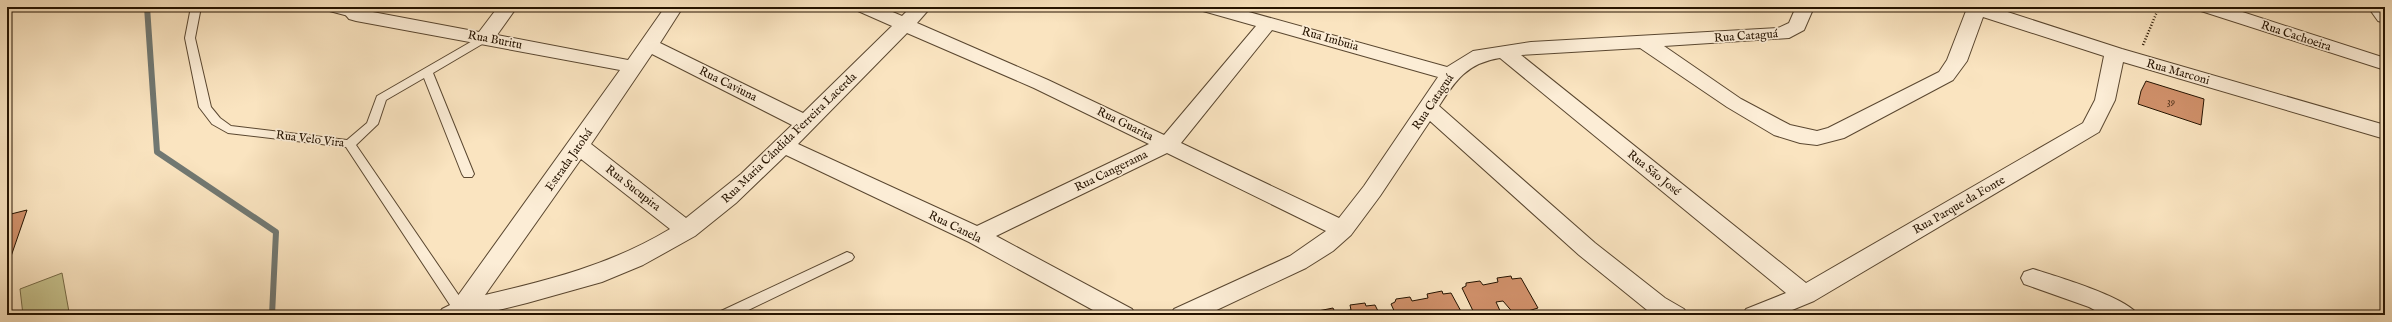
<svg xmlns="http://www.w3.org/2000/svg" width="2392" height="322" font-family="'IM FELL English',serif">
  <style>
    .green { fill: #c6c28d; stroke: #766a46 }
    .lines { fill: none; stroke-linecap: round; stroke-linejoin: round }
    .stream { stroke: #717872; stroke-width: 6 }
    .building { fill: #d0906a; stroke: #251300 }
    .lane-casing { stroke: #5a4730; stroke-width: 2 }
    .street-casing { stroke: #5a4730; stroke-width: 2 }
    .path { stroke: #251300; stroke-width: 2.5; stroke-dasharray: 1 2; stroke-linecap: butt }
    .lane { fill: #fcedd6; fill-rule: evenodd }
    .street { fill: #fcedd6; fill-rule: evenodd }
    .labels { text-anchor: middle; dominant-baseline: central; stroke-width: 3.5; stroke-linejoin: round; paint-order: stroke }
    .number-label { font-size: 10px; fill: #50321a }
    .street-label { font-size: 12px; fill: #251300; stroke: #fcedd6 }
  </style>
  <rect width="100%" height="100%" fill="#fae4c0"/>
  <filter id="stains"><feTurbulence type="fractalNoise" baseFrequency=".005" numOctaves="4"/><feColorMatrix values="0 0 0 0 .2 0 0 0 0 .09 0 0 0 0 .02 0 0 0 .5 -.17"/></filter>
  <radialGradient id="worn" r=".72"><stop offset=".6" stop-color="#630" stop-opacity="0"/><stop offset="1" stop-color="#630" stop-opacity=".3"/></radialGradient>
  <path class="green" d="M62,273L69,312L63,315H23L20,289Z"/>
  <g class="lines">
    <path class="stream" d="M147,7L157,152L276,232L272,315"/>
  </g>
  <path class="building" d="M2146,81L2204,99L2201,125L2138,104L2141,91Z
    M27,210L7,268V215Z
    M1511,276L1512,279L1521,278L1538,308L1515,315L1503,301L1496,302L1502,315H1475L1462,288L1466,286V283L1480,281L1483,285L1498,282L1497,278Z
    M1442,291L1443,294L1451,293L1463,315H1396L1391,304L1395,302L1396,299L1410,297L1412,301L1428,298L1427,294Z
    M1365,303L1366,306L1375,305L1380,315H1315L1318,311L1333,308L1335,312L1351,310L1350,305Z"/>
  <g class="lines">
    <defs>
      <path id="lane" d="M191,7H201L195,38L211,107L220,118L231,126L347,140L367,123L377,96L481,36H489L490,38L489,40L433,73L474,174L472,177H464L462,174L424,78L386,100L378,124L356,145L466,306L468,310L466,314H456L346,147L228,133L212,124L199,107L185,38Z
        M321,7H338L360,13L361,15L356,18L322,9Z
        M847,252L852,254L854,257L852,260L738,315H719L721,311Z"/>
      <path id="street" d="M339,7H359L362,10L479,32L498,7H517L497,35L628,60L665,7H683L660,43L803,113L892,26L858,11L856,7H881L902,16L911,7H931L917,23L1048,80L1164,135L1256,26L1203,11L1201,7H1231L1447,67L1473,51L1531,42L1778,28L1789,23L1796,7H1814L1804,30L1789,38L1664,46L1741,99L1790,125L1817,131L1828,128L1939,72L1947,60L1966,11L1964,7H1992L2122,49L2385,125V139L2123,62L2115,100L2099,132L1814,301L1780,315H1742L1746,309L1786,293L1500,58C1467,63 1455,81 1439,106L1595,243L1665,298L1684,309L1688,315H1655L1647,310L1579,255L1430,121L1380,196L1351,235L1333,251L1306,268L1206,315H1170L1174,309L1290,256L1326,231L1167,153L996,236L1132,309L1136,315H1102L969,242L786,155L736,203L695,236L643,265L602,282L527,303L478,315H438L442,309L452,304L620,70L356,21L349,19ZM1983,17L2104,56L2095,100L2083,123L1806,283L1521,55L1640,48L1727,107L1774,135L1800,143L1817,145L1844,138L1953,80L1967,61ZM1272,30L1438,77L1364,186L1339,218L1181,143ZM907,33L1034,88L1149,144L977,226L798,144ZM652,54L792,125L741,174L686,218L591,144ZM581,159L670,229C612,264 550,280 485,295Z
        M2199,7H2227L2385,58V70L2201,11Z
        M2368,7H2385V23L2378,21Z
        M2033,269C2055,276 2127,297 2138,315H2104L2089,307L2024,284L2021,278L2024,272Z"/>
    </defs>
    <use href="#lane" class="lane-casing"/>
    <use href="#street" class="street-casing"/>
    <path class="path" d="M2143,45L2159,7"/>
    <use href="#lane" class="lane"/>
    <use href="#street" class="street"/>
  </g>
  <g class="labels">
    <g class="number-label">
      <text x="2171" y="102">39</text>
    </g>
    <g class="street-label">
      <text transform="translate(1746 36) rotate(-4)">Rua Cataguá</text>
      <text transform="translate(2296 36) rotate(18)">Rua Cachoeira</text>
      <text transform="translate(1330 39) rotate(16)">Rua Imbuia</text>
      <text transform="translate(495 40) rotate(11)">Rua Buritu</text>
      <text transform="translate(2178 72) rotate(16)">Rua Marconi</text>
      <text transform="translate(728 84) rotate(26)">Rua Caviuna</text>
      <text transform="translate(1433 102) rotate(-56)">Rua Cataguá</text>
      <text transform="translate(1125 124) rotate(26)">Rua Guarita</text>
      <text transform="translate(789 138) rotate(-44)">Rua Maria Cândida Ferreira Lacerda</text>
      <text transform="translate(310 139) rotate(7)">Rua Velo Vira</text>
      <text transform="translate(569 160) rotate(-55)">Estrada Jatobá</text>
      <text transform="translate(1111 171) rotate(-26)">Rua Cangerama</text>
      <text transform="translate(1654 173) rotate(39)">Rua São José</text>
      <text transform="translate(633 188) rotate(38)">Rua Sucupira</text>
      <text transform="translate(1959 205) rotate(-30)">Rua Parque da Fonte</text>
      <text transform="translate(955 227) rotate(26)">Rua Canela</text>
    </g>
  </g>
  <rect width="2392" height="322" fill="none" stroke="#fae4c0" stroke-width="24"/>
  <rect x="8" y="8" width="2376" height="306" fill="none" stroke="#251300" stroke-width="2"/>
  <rect x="12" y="12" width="2368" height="298" fill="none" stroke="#251300"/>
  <rect width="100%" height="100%" filter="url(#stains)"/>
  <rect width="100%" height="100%" fill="url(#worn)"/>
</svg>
